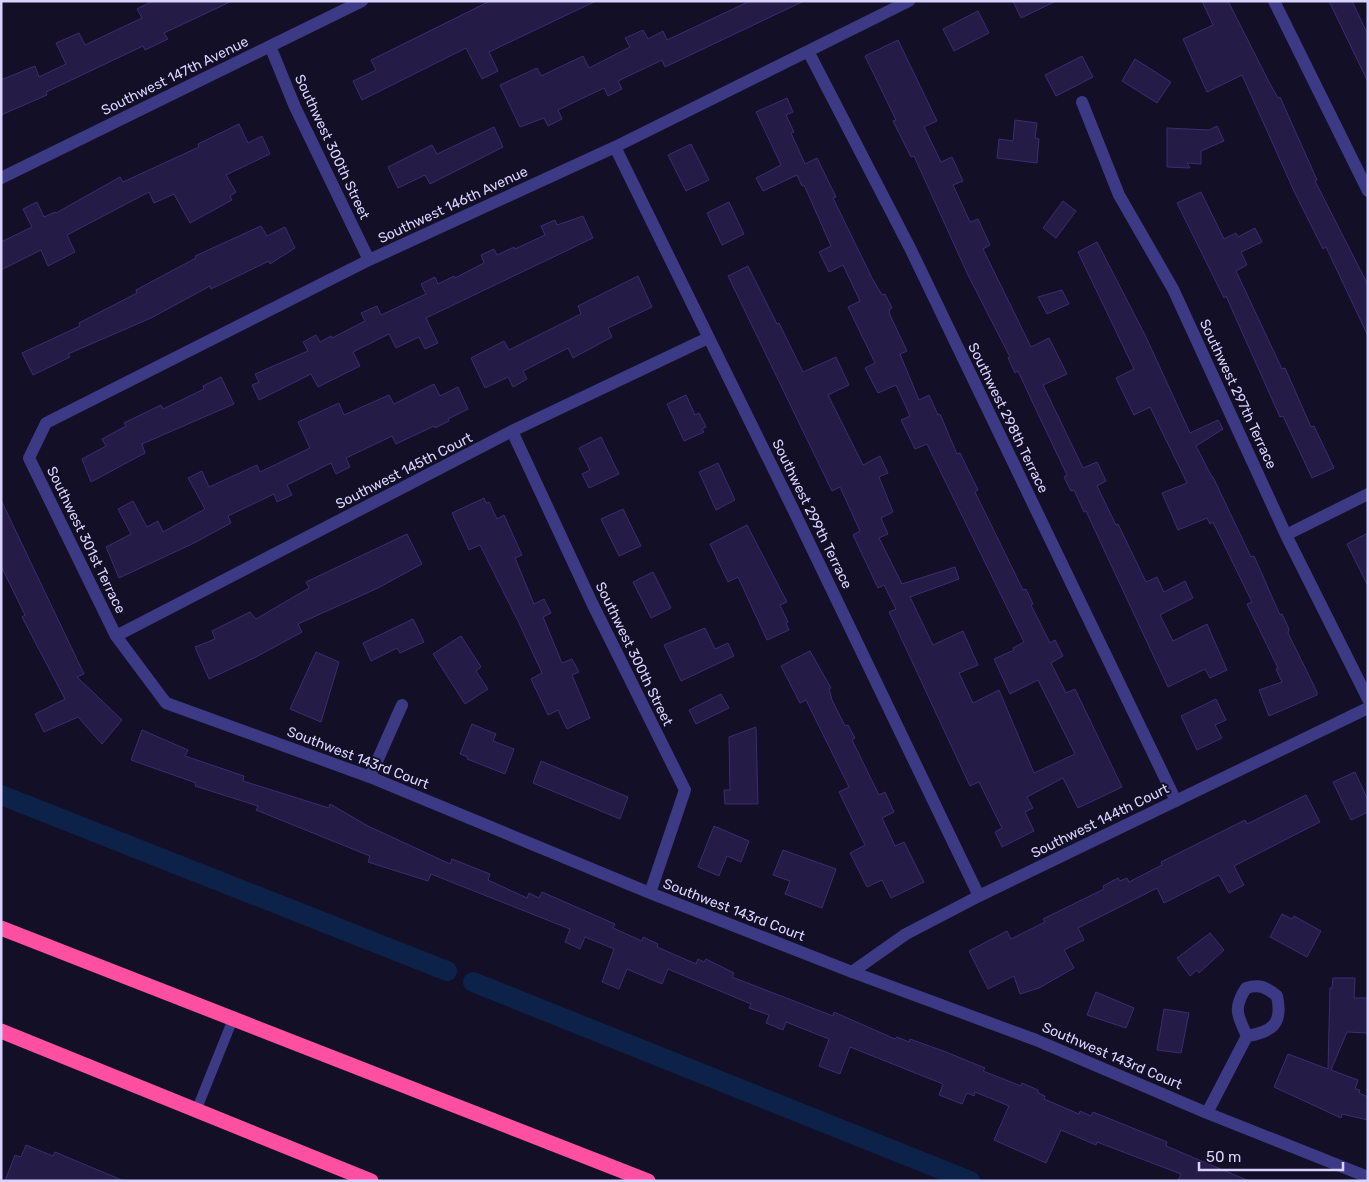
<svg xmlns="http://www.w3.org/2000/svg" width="1369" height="1182" font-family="Rubik,sans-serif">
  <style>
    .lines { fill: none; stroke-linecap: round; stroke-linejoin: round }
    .canal { stroke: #0c2248; stroke-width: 20 }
    .building { fill: #241b47; stroke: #3b2d73 }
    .lane { stroke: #3d3a85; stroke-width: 10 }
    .street { stroke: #3d3a85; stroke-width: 12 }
    .highway { stroke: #ff4fa3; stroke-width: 15 }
    .labels { text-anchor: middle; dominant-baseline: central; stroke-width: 4; stroke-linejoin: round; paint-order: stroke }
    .street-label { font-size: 14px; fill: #d9d4ff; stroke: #130f26 }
  </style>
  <rect width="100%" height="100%" fill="#130f26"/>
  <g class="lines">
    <path class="canal" d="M1,795L447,971
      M473,982L970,1181"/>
  </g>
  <path class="building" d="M153,1H232L164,33L168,39L145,50L143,46L46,92L47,95L1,115V80L35,66L39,77L66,64L56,43L79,33L85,45L142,18L137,9Z
    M490,1H596L489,52L498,71L482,79L466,48L362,100L353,81L376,70L371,60Z
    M750,1H804L665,67L662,60L618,81L622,89L608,96L604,88L558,110L562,119L548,126L544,118L520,127L500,85L537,68L541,76L583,56L589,68L630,47L625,38L643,30L648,39L663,31L667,40Z
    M1013,1H1056L1021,18Z
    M1202,1H1228L1270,84L1278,98L1280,97L1317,180L1315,181L1368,285V336L1326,247L1323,249L1294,191L1242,75L1207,92L1183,39L1213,25Z
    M1329,1H1352L1368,35V82Z
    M978,11L989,33L954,51L943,29Z
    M898,40L937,121L924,127L941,162L952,157L963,181L953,185L970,222L978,219L990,245L983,249L1031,347L1049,338L1067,374L1043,385L1083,468L1097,462L1106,481L1097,486L1116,525L1118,524L1146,582L1157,577L1164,592L1185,581L1193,598L1160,615L1173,641L1207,624L1227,670L1210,678L1205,669L1168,687L1086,511L1084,512L1074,490L1071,491L1064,477L1067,475L1039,416L1018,371L1015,373L1008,358L1010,357L968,275L914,156L911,157L893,121L896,120L865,56Z
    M1082,56L1093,77L1056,96L1045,75Z
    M1135,59L1171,82L1157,103L1122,81Z
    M787,98L793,112L786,115L794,132L791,133L805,164L817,158L836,197L833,198L872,278L882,295L885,294L892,308L889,310L890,315L907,351L900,354L919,400L929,395L938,415L940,414L957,454L960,453L978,490L975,492L1023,590L1026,589L1033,604L1031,605L1050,643L1055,640L1063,656L1051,663L1066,693L1075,689L1122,787L1078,808L1063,778L1027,797L1033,808L1025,812L1034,831L1002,847L995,832L1002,828L979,782L970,786L889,612L896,609L884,585L878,588L853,535L860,531L840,487L832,491L728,276L748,266L777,324L779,323L803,372L836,357L849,385L828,395L863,465L880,456L888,473L879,477L893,512L881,518L888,534L879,538L902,584L955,567L959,579L910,597L933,645L963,631L978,665L959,673L973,703L999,690L1034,773L1075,754L1038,680L1010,694L994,659L1014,650L1013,648L1024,642L927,444L915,449L901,420L910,416L896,385L878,393L865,368L875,363L848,307L860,301L843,265L829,272L819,252L831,246L804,185L802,186L797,175L763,191L756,178L781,165L756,112Z
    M1015,120L1037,123L1035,138L1039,139L1037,163L997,158L999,139L1013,141Z
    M239,124L248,143L262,136L270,154L226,175L236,192L230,196L232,200L190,223L174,194L154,203L149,192L67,235L75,252L48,266L41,250L1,270V242L32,227L23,209L37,202L44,217L55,212L56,213L120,177L123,182L199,147L198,144Z
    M1217,126L1224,141L1201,151V164L1187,163L1190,168L1167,167V128L1209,130Z
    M494,127L503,147L430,184L425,175L398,188L388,167L432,145L437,154Z
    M691,144L709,180L686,191L668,155Z
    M1201,192L1224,239L1236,233L1238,237L1255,228L1262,242L1241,252L1247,265L1236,271L1282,369L1285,368L1311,427L1314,426L1334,468L1312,478L1283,416L1280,417L1226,296L1224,298L1177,203Z
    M1063,201L1076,211L1056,238L1043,228Z
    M729,202L744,234L722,245L707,213Z
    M583,216L593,238L426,318L438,343L425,349L419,337L396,348L389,334L353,352L360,366L318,387L311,374L259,400L252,385L259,382L255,374L308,351L303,342L316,335L320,342L331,336L332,338L365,321L361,313L377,306L381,315L426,294L421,284L435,277L438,284L454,276L455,278L484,263L481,255L494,249L497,255L514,247L515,249L545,235L541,226L555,220L557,225Z
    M261,226L267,236L285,227L295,248L270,264L269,261L211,289L210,286L151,318L68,354L70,357L33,375L22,353L80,326L79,323L137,293L136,290L196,258L195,256Z
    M1097,242L1146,337L1190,433L1218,420L1223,429L1196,446L1212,477H1213L1251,557L1254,556L1280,615L1282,614L1289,629L1288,633L1317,692V695L1269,716L1259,690L1282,682L1276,669L1278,668L1247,604L1252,602L1213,522L1210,524L1207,518L1178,530L1162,493L1187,483L1150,407L1134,415L1116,378L1134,369L1078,252Z
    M638,276L652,307L608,328L612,337L573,358L568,348L523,371L527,379L513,387L508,377L485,388L471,358L504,341L509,350L581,314L578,306Z
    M1062,290L1069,304L1047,314L1038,297Z
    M221,377L234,404L142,444L145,453L91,482L82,459L106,446L102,439L126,426L124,423L161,405L163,409L204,389L203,386Z
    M434,384L440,396L458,387L468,409L448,419L449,421L435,428L434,426L396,444L392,436L346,458L350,467L336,474L331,463L287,485L292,495L277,502L274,494L228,516L231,523L194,543L119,578L106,547L131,534L118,509L133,501L147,527L158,521L163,532L205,509L188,478L202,471L209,487L257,465L260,472L310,448L298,422L339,403L344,415L389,395L394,404Z
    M686,395L695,415L699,413L706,427L702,429L704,432L684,441L667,404Z
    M601,437L619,474L589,488L582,474L590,470L579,448Z
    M718,463L735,500L716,510L699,472Z
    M484,498L486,503L489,502L497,519L504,515L522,555L515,558L534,604L544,599L551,613L543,617L562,663L572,659L579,672L572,675L590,718L567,729L558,710L548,715L531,679L542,673L519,623L480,545L469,550L452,513Z
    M1,500L84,674L77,677L122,720L102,744L78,717L44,732L35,714L65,699L22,617L25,615L1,566Z
    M623,509L641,546L619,556L601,519Z
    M747,525L787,602L780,605L788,622L786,623L789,630L767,640L738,577L728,582L710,544Z
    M1368,533V586L1347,544Z
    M407,534L422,564L378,588L298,624L302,632L256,657L209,679L195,647L215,639L212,631L250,612L256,619L309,588L306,582Z
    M653,572L671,608L651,618L633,582Z
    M413,619L424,642L400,653L397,648L371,661L363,643Z
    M705,628L715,649L728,643L734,656L681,681L664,645Z
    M461,636L481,667L476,671L488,689L465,704L433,654Z
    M810,651L831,688L829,689L832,700L845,726L848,725L855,738L852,740L879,795L885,792L894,812L882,818L895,846L904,842L924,882L891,898L882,880L867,887L850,853L865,845L839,792L849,787L806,700L800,703L781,666Z
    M316,652L339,662L321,722L290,709Z
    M721,694L729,708L696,724L689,710Z
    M1216,699L1226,720L1215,725L1222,738L1197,750L1181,716Z
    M472,724L496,734L493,741L514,749L505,774L467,759L468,757L460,754Z
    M756,727L758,804H725L724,790H730L729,737Z
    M142,730L188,750L185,756L244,776L243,781L329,808L330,804L368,826L450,864L452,859L490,874L488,880L527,898L529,893L539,898L542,892L615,924L613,928L642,941L643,937L658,944L657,947L696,964L698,959L704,962L706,959L734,973L732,977L820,1011L833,1016L834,1012L895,1039L897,1037L909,1042L910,1039L946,1052L985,1068L983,1071L1021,1086L1022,1083L1038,1090V1093L1045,1096L1044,1099L1079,1114L1080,1111L1091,1116L1093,1112L1167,1142L1166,1146L1249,1181H1178L1181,1174L1097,1142L1096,1145L1061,1130L1046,1163L994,1140L1009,1106L975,1092L974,1096L967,1093L962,1104L939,1095L943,1084L850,1047L840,1074L819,1066L829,1039L786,1022L783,1030L766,1023L769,1015L749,1008L751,1004L668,969L662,984L627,969L619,989L602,982L614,949L585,937L580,949L565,942L570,929L431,874L428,881L368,862L370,856L256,810L258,806L195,786L196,783L131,760Z
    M541,761L628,797L620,819L533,783Z
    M1355,772L1368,800V812L1351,820L1333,782Z
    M1306,795L1320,822L1234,866L1244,885L1229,893L1219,875L1164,903L1157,888L1078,928L1084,940L1064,950L1074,968L1039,988L1020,994L1014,976L988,989L969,951L1007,931L1011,939L1045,922L1043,919L1104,889L1103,886L1118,878L1120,881L1127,878L1129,882L1162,865L1161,862L1245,820L1247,824Z
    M714,826L749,841L741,862L727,856L719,876L698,867Z
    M783,850L836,869L822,908L785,894L790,881L773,875Z
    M1282,914L1292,919L1294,916L1321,931L1307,957L1270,937Z
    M1210,933L1224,950L1199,973L1197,970L1190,976L1177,958Z
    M1333,978H1355L1354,998H1368V1033L1347,1032L1331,1070L1358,1080L1355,1089L1360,1090L1359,1093L1368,1097V1120L1342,1114L1341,1118L1274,1087L1288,1054L1328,1069L1330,988H1332Z
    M1096,992L1134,1008L1126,1028L1087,1015Z
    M1164,1009L1189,1013L1181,1053L1157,1050Z
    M26,1145L53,1156L55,1152L124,1181H5L15,1155L21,1157Z"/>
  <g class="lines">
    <path class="lane" d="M196,1111L233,1019"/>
    <path class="street" d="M909,1L615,147L369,260L46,423L29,458L116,636L166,703L370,777L650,893L852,972L1036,1040L1207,1113L1368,1177
      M1274,1L1368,191
      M270,46L295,107L369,260
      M808,51L910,248L1176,801
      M1082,102L1119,195L1173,289L1286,535L1368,699
      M615,147L791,505L979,896
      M1,178L362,1
      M512,431L592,603L685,790L650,893
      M1286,535L1368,494
      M116,636L512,431L708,338
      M370,777L402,705
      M852,972L906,934L979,896L1368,708
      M1207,1113L1247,1036C1273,1032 1283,1023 1277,996C1266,987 1260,984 1246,988C1233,1008 1237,1015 1247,1036"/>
    <path class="highway" d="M1,928L648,1181
      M1,1031L371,1181"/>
  </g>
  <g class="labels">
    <g class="street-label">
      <text transform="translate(175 76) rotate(-26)">Southwest 147th Avenue</text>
      <text transform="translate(332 147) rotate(65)">Southwest 300th Street</text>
      <text transform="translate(453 205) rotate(-25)">Southwest 146th Avenue</text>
      <text transform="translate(1238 394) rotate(65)">Southwest 297th Terrace</text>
      <text transform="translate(1008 418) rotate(64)">Southwest 298th Terrace</text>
      <text transform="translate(404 471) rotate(-27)">Southwest 145th Court</text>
      <text transform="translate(812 514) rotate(64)">Southwest 299th Terrace</text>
      <text transform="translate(86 540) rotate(64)">Southwest 301st Terrace</text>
      <text transform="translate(634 654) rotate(64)">Southwest 300th Street</text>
      <text transform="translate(358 758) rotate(21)">Southwest 143rd Court</text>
      <text transform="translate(1100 821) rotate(-26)">Southwest 144th Court</text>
      <text transform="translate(734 910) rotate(21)">Southwest 143rd Court</text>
      <text transform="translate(1112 1056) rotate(23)">Southwest 143rd Court</text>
    </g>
  </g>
  <rect width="1369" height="1182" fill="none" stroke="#d9d4ff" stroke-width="5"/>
  <path d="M1199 1162v8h144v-8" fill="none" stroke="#d9d4ff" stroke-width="2.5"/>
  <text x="1206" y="1162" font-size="15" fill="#d9d4ff" stroke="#130f26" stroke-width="4" paint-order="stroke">50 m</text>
</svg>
